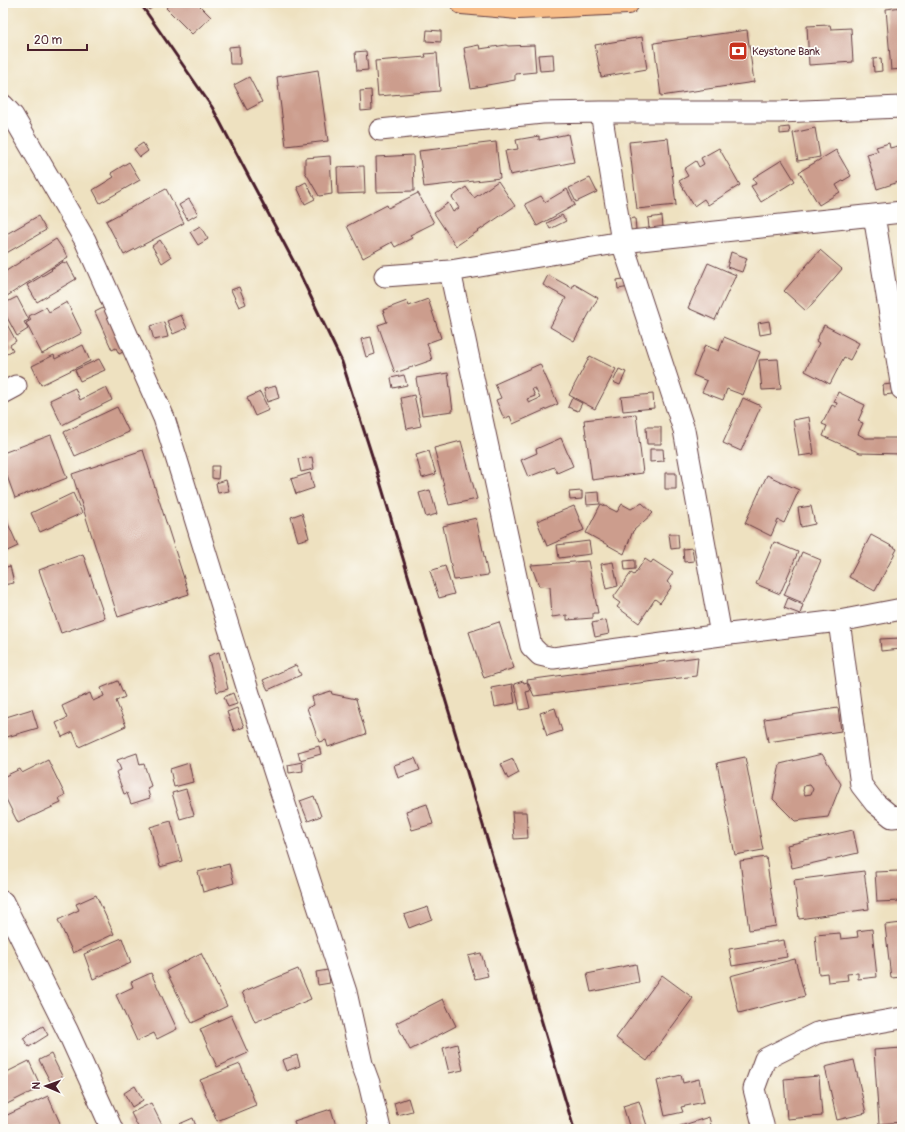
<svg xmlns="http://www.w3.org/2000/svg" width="905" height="1132" font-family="Pangolin,sans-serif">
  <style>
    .building { fill: #cc9d8d; fill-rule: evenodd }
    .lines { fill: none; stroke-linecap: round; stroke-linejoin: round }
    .street-casing { stroke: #633c41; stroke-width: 23 }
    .highway-casing { stroke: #633c41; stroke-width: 24 }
    .street { stroke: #fff; stroke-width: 21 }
    .highway { stroke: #f7bd88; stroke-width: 22 }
    .rail { stroke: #4a1f2b; stroke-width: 3 }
    .labels { text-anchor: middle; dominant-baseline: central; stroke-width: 3.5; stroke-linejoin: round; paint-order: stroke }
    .poi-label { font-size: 11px; fill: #4a1f2b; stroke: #fdfcf7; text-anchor: start }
  </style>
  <rect width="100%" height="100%" fill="#fdfcf7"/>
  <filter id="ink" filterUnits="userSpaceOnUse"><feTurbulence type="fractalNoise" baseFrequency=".025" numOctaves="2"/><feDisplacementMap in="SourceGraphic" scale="8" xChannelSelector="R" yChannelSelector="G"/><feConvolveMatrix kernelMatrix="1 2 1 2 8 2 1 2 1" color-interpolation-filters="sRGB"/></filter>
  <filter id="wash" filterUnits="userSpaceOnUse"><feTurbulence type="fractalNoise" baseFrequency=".012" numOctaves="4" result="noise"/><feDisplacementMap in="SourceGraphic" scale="16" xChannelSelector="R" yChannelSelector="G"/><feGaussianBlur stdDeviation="0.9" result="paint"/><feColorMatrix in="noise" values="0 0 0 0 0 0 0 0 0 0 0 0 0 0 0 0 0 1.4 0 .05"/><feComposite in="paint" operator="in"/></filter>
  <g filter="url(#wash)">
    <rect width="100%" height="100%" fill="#eee1c0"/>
    <g id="blocks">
      <path class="building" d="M143,3H158L149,10Z
        M171,3H197L211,17L192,34L166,8Z
        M902,7V69L891,70L886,9Z
        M830,25L831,29L851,28L853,62L809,65L807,26Z
        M427,30L441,31V42L426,41Z
        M747,30L754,82L661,96L654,43Z
        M642,37L647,69L601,77L595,45Z
        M479,45L480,49L506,45L508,46L534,45L536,72L515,74V80L471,88L464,48Z
        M239,46L240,64H230L229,47Z
        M366,51L368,70L357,71L355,52Z
        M437,53L440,91L378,96L375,61L426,57L425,54Z
        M553,54L554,70L540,71L538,55Z
        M881,58L882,71L874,72L873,59Z
        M318,70L328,141L286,146L277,77Z
        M249,77L262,102L247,110L234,85Z
        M371,90L372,110L361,111L360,91Z
        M789,127L790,133L780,134V128Z
        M815,128L820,157L798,161L793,133Z
        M568,134L574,162L510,175L505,151L518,149L516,140L539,136V140Z
        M668,138L676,205L637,209L629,142Z
        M496,142L500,178L424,187L419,151Z
        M143,143L148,151L140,157L134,149Z
        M889,143L890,148L902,145V181L877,189L867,154L878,151L876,147Z
        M719,148L740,185L708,205L704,199L694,206L679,181L688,176L684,169L696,161L699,167L704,164L701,158Z
        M836,150L851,176L836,185L840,192L819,205L799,172Z
        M413,155L414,191L377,192L376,157Z
        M330,156L332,194L319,196L305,172V158Z
        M782,160L795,181L761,202L751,186L756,184L753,178Z
        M129,162L140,180L100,203L93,190L114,177L111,173Z
        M364,166L365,193L338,194L337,167Z
        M590,178L597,192L576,202L569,188Z
        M498,181L515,206L456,246L434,213L448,203L453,212L459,208L452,197L466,187L474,198Z
        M306,182L315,199L305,204L297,187Z
        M166,189L184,223L124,255L106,221Z
        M567,189L575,205L537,226L525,204L541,196L545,202Z
        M418,193L434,223L410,235L412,238L395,247L392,242L363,258L347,226L387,205L388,208Z
        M189,199L198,214L188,220L179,205Z
        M562,215L566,221L550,229L547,223Z
        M38,216L46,230L3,255V236Z
        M662,216L663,227L649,228L648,218Z
        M635,218L636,230L630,231L629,219Z
        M200,226L208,239L198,245L190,232Z
        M56,239L68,257L4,298L3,296V273Z
        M160,240L171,257L162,263L152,246Z
        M820,250L842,269L806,311L784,291Z
        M731,252L747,258L742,272L727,267Z
        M63,262L64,264L67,262L76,279L37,302L27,285L52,270L51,269Z
        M708,263L736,275L715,320L688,308Z
        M548,275L572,288L574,284L598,298L574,341L550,327L566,298L543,285Z
        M629,278L630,287L618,289L617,280Z
        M239,287L246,304L239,307L231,290Z
        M17,297L29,320L24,322L28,329L17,336L3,310V304Z
        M428,299L441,338L427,343L432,360L395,373L378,325L387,322L383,310L407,301L409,306Z
        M67,302L82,333L42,354L26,323L31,320L29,316L46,307L49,312Z
        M109,305L129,349L119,354L116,348L112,350L95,312Z
        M181,315L187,328L173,334L167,321Z
        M3,317L16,341L10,345L13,350L3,356Z
        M769,321L771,333L760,335L758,323Z
        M164,322L168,337L154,340L150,326Z
        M824,325L859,343L850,360L844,357L830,384L805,371L819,343L816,341Z
        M371,337L375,354L366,357L361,339Z
        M724,337L760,352L743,395L727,389L723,400L702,392L707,381L693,375L705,345L719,351Z
        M83,345L90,361L41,385L32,366L54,355L55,359Z
        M590,356L616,369L595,409L569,395Z
        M99,359L105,370L80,381L75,370Z
        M778,359L781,389L762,390L759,360Z
        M540,364L558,404L513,424L510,416L504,419L496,400L501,398L495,384ZM535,388L540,398L529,403L527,399L535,396L532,389Z
        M619,369L626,372L620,385L613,382Z
        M448,373L453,411L422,415L416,378Z
        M404,375L407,385L393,388L391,378Z
        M891,384L892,394L884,395L883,385Z
        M276,386L279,398L267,402L264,389Z
        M106,387L112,400L62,425L50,400L75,388L80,400Z
        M260,392L269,410L255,416L247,398Z
        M838,392L865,405L858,421L863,423L858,434L865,438H902V454L860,453L823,436L827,426L822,424L832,405L836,407L837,403L834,402Z
        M653,394L654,408L623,411L621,397Z
        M414,395L421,426L407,429L401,398Z
        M572,398L582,403L578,411L568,407Z
        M743,398L761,406L741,451L723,443Z
        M117,407L129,432L75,456L64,432Z
        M636,414L643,473L592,480L584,420Z
        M809,417L814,454L799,456L793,420Z
        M646,427H661V444H647Z
        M51,435L67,478L15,498L3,465V453Z
        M561,438L573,466L557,473L554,467L528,477L521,460L537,453L536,449Z
        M461,441L477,499L449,505L434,448Z
        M650,449H663L664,461L650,462Z
        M143,450L189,594L118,617L72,474Z
        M429,451L436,474L422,478L416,455Z
        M312,457L314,469L301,472L298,459Z
        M212,466H219L218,479L212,478Z
        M310,473L314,488L296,494L291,479Z
        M665,473H676V489H665Z
        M767,475L799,490L784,523L778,520L771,536L745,523Z
        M226,480L229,491L218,493L216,483Z
        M430,490L437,514L426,517L419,493Z
        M582,491V499L570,500L569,492Z
        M599,492L600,504L587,505L586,493Z
        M73,493L82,513L40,532L31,513Z
        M642,503L653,513L633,531L624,554L586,533L601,504L617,512L622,504L631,509Z
        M574,506L584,530L547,546L537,521Z
        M811,506L815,524L801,527L798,508Z
        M302,513L309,538L298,541L291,517Z
        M5,517L18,546L3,553V518Z
        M476,518L488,575L454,580L443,526Z
        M669,534H678L679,548L671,549Z
        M871,535L897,549L875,591L849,577Z
        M589,541L591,554L559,558L557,545Z
        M774,542L798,552L780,594L756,584Z
        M692,548L694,561L684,562L683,549Z
        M802,552L821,560L803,603L784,595Z
        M83,554L105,618L61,633L39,570Z
        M645,559L651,563L653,560L673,573L667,582L672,586L660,603L655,599L639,623L617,607L620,603L613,598L631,573L634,575Z
        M635,560V569L625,570L624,561Z
        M588,561L598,613H593V618L567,620V615L552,617L550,587L539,586L531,565Z
        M613,562L618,586L606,589L601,564Z
        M10,566L14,583L3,585V568Z
        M445,566L454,594L439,598L430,571Z
        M788,598L803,605L800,614L784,608Z
        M606,620L609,634L595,637L592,623Z
        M499,622L514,668L484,678L469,632Z
        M900,638L901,649L881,651L880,639Z
        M219,652L228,689L217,692L208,656Z
        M698,657L696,676L534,696L527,680Z
        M296,665L301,675L268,690L263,680Z
        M118,681L125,697L116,701L126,726L79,747L73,732L62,737L56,723L67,718L62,706L90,693L93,701L104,696L101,688Z
        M523,681L524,683L527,682L530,691L526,692L530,708L520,710L514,684Z
        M512,684L515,703L495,707L491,688Z
        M331,691L332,694L356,699L366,734L328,747L326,740L319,742L307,708L314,705L312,697Z
        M233,693L237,704L228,707L224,697Z
        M237,708L244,727L234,731L227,712Z
        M555,708L562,731L547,736L540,713Z
        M838,708L841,731L768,742L764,719Z
        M32,709L38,728L7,737L3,724V718Z
        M319,746L321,754L300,760L298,752Z
        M137,753L140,765L144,764L151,786L147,788L150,798L131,804L127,793L124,794L116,772L121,770L117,760Z
        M822,754L841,784L828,817L795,821L773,799L780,764ZM810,785L813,789L811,794L805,795L803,791L804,786Z
        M745,757L763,850L735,855L717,763Z
        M415,758L420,770L398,778L394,765Z
        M513,759L519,773L508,779L501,764Z
        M48,760L65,795L59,798L61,803L18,823L3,793V777L20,769L22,773Z
        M302,762L303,771L289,773L288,765Z
        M189,763L193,782L174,787L170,769Z
        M186,789L194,815L180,819L172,793Z
        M314,796L321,816L308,821L300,801Z
        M427,804L433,824L412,830L406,811Z
        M512,812H526L528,838L514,839Z
        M171,821L182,861L160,867L150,827Z
        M853,830L858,853L792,868L787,845Z
        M766,857L776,926L749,930L740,861Z
        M229,864L234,883L203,892L198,872Z
        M864,871L869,909L799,919L794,880Z
        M899,871L901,901L877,902L875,872Z
        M96,895L114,934L73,953L58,920L79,910L76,904Z
        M428,907L432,919L409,928L404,915Z
        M902,923V977L891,978L885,925Z
        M872,929L877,977L858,979V973L847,974L848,980L828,982L827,973L819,974L815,935L840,933L841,939L858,937L857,931Z
        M122,938L131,963L93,979L84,954Z
        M784,940L787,957L732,966L729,949Z
        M201,953L227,1006L192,1023L166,971Z
        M481,953L488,976L475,979L468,956Z
        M795,959L805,996L739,1013L730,976Z
        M636,964L639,982L591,992L587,974Z
        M298,969L311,999L255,1022L242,992Z
        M328,970L330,983L318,985L316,972Z
        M151,973L177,1029L157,1039L154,1033L137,1041L116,995L133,987L131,982Z
        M662,975L693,998L647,1061L616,1038Z
        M443,999L456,1026L410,1050L396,1023Z
        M231,1015L248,1053L217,1067L200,1029Z
        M43,1026L48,1035L29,1047L23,1038Z
        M457,1044L463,1070L449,1073L443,1048Z
        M902,1048V1122L879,1124L874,1050Z
        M51,1054L63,1078L51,1083L39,1060Z
        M297,1055L300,1066L286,1071L282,1060Z
        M854,1060L866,1113L837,1120L825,1067Z
        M29,1061L41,1087L3,1106V1074Z
        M240,1064L256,1105L217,1121L200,1080Z
        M681,1075L683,1083L699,1079L704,1102L681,1107L683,1112L665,1116L657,1081Z
        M819,1076L822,1116L787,1119L784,1079Z
        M135,1086L143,1100L132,1107L124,1093Z
        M48,1096L60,1123L47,1129H3V1117Z
        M408,1098L412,1111L397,1115L394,1103Z
        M639,1101L648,1129H630L623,1106Z
        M151,1103L164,1129H139L131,1113Z
        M331,1109L337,1129H296L294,1121Z
        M709,1117L712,1129H671Z
        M193,1118L197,1129H168Z"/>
    </g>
  </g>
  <g filter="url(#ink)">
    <use href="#blocks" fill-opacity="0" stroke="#633c41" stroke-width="1"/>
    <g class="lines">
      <defs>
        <path id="street" d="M3,105L13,116L85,240L164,418L251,700L346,992L362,1064L369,1083L380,1129
          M601,112L622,242L684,430L721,635
          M380,130L542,113L601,112H780L901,107
          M874,215L902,389
          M450,271L531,646L540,655L553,658L721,635L839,621L902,609
          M385,276L450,271L622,242L902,212
          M3,393L16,386
          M839,621L861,785L875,803L892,817L902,816
          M3,902L68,1032L112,1129
          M764,1129L754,1089L765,1059L817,1033L902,1018"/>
        <path id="highway" d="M462,3L518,8L628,3"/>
      </defs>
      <use href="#street" class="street-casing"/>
      <use href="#highway" class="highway-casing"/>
      <use href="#street" class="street"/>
      <use href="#highway" class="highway"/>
      <path class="rail" d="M140,3L212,107L296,266L342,362L375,465L574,1129"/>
    </g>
  </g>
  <defs>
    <symbol id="bank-square" viewBox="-11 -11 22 22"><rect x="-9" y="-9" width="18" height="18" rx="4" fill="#c8321e" stroke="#fdfcf7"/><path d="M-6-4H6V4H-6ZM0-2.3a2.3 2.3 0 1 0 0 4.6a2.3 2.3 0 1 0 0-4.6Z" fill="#fff"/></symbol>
  </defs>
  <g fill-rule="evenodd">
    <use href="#bank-square" x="727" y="40" width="22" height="22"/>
  </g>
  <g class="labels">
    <g class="poi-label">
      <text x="752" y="51">Keystone Bank</text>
    </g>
  </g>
  <rect width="905" height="1132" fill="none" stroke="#fdfcf7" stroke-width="16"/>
  <g transform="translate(46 1086) rotate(272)" stroke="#fdfcf7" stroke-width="3" paint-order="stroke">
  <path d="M0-3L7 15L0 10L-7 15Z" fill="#4a1f2b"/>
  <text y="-6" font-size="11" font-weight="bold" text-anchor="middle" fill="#4a1f2b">N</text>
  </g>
  <path d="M28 44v6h59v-6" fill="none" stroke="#4a1f2b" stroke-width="2"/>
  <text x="34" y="44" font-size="12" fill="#4a1f2b" stroke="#fdfcf7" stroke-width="3" paint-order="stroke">20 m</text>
</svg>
